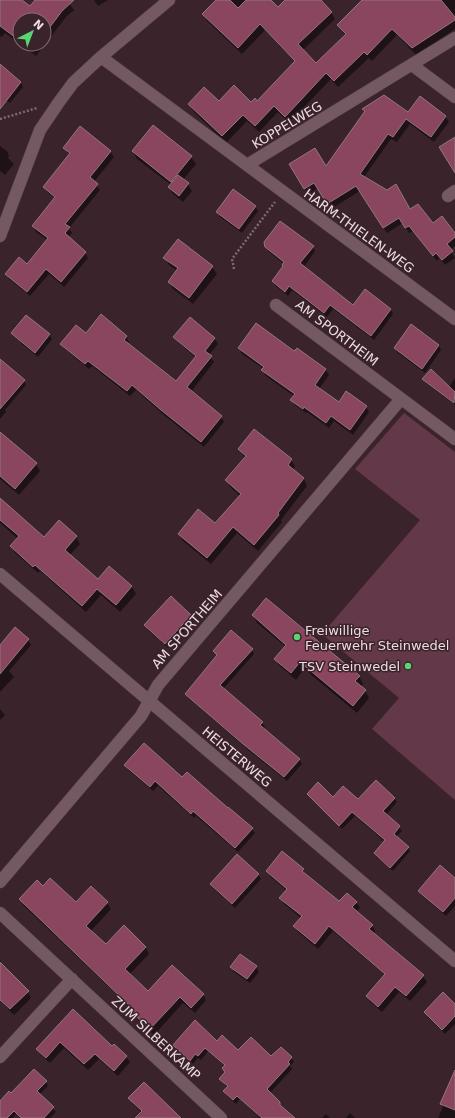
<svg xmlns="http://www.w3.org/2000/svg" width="455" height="1118" font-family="'DejaVu Sans',sans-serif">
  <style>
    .green { fill: #633848 }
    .shadow { fill: #0007 }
    .building { fill: #8a455f; stroke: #92767f }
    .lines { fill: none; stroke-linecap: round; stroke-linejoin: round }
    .minor-casing { stroke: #564249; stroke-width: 13 }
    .path { stroke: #806a71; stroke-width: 2.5; stroke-dasharray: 2 2; stroke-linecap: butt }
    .minor { stroke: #745962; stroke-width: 12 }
    .poi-dot { fill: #57d671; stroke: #3b232b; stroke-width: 1.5 }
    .labels { text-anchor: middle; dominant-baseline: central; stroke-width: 3; stroke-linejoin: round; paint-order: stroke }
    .street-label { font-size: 13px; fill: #eddce1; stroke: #3b232b }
    .poi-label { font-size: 13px; fill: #eddce1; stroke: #3b232b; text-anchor: start }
  </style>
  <rect width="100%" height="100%" fill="#3b232b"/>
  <path class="green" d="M404,413L455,452V800L372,729L399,698L322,634L420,520L355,469Z"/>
  <path class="shadow" d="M0,0H21L30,7L37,0H67L74,10L66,17L36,56L20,44H44V20H20V44L5,33L2,37L0,36Z
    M94,0H108L98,6Z
    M216,0H270L278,9L287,0H320L331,12L335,19L302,51L316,64L346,36L338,25L362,1L361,0H455V29L416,55L397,35L372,61L369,58L338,87L331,79L289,123L278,112L259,132L247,121L226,143L193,111L189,104H251L257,102L295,62L265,30L242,54L207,21L203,14Z
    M0,65L21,82L23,87L10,103L0,96Z
    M363,109L445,116L449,122L434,142L410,124L397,142L391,139L364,177L410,210L433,224L455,234V246L450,250L455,258L445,265L440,258L437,261L413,231L409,233L403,223L387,233L360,191L331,209L318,188L308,194L290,165L326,168L365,112Z
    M0,146L7,151L9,156L8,158L14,164L5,175L0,171Z
    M64,148L110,151L114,157L94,182L100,190L69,228L72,233L69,237L85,253L88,258L64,287L49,274L30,296L9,279L6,274L27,265L47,240L36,232L33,226L55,198L47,192L44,187L70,155Z
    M133,151L191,157L196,164L183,180L188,184L192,191L183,202L173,194L169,187L171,185L137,159Z
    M255,206L258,211L242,233L220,217L217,212Z
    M266,247H313L315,251L304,267L353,306L365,291L391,310L393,314L374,340L333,309L327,317L292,290L288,296L276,286L273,281L284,267V264L269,252Z
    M165,258L212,267L217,274L193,304L173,289L169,282L177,271L169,265Z
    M29,318L50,335L52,339L38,357L22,344L19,339Z
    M190,319L215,339L218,344L209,355L214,362L191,392L221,417L224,422L204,447L165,416L136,390L130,396L92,366L89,369L65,349L62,344L86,334L126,336L129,342L128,344L176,382L196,358L178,342L175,337Z
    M439,345L441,350L425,373L398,353L395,349Z
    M239,348L295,352L325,369L329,375L319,389L339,403L366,407L369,412L353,435L334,421L329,428L307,412L306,413L295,405L292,400L294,396L266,376L262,370L264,369L242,354Z
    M0,360L24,381L26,385L5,410L6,412L0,419Z
    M455,378V405L426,383L423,379L449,387Z
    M0,433L36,464L40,471L19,495L0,479Z
    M239,449L291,460L295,466L293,470L304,479L307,486L281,520L282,522L258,551L237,533L211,564L183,541L179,535L216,525L240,496L230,487L226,480L245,458Z
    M0,507L44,538L76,537L80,544L69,556L98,580L109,567L132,587L136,594L120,612L101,595L86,612L40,571L38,573L15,553L11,546L18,539L0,523Z
    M171,598L191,616L193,621L168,648L148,630L146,626Z
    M253,616L359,676L363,684L361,687L365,690L369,698L357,713L304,669L296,680L280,666L275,659L286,647L257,623Z
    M15,629L28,640L31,645L9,671L14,677L0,692V647Z
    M252,649L254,654L223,689L262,723L265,727L263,729L299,759L302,764L287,781L247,749L189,698L186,694L217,656L214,651Z
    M0,709L5,715L0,720Z
    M126,765L182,778L252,829L255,833L238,852L196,816L194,818L158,786L153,791L128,770Z
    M308,794L333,798L358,801L394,798L397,802L386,815L399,827L402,831L396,837L408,847L410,851L393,871L377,857L375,853L385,842L355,816L342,829L310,798Z
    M303,870L306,875L339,903L356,902L360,908L356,912L372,925L375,931L374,934L423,976L427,982L410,1001L399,992L382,1012L370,1002L367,996L385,975L333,931L318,949L298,932L294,926L301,918L284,904L281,898L287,891L271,877L267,871Z
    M258,874L261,879L235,908L214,889L211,884Z
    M455,879V906L446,916L422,895L419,891Z
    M43,887L76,904L91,888L107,903L111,909L90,932L106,946L124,927L146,948L149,954L130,974L148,992L203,994L206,1000L195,1013L183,1003L154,1035L135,1017L131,1011L132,1009L24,906L20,899Z
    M0,960L3,965L28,992L31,998L14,1015L0,1001Z
    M232,967H256L259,972L250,983L234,972Z
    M455,1005V1024L445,1034L428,1017L425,1012Z
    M73,1011L112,1047L126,1057L130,1062L118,1076L99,1059L88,1070L64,1048L50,1063L41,1055L37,1049Z
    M217,1042L238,1052L271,1057L291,1058L294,1062L290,1066L292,1069L270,1093L279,1102L290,1118H259L256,1114L240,1099L236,1104L227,1096L224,1091L228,1088L220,1079L226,1073L223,1068L225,1066L208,1051L201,1060L198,1058L193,1064L176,1049L174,1045Z
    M46,1082L48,1086L40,1094L56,1112L50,1118H20L16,1114L13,1118H0V1105Z
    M455,1097V1118H438L443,1107L441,1104Z
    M130,1098L180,1118H137L142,1113L133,1104Z
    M350,1113L355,1118H346Z
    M326,1114L330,1118H322Z"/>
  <path class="building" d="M0,0H22L30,6L35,0H74L62,11L44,35V20H20V41L0,26Z
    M216,0H230L238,8L246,0H271L278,7L285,0H321L332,12L298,44L316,63L346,34L337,25L362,0H441L455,17V20L412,48L392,29L367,55L364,52L334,81L326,73L285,117L274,106L255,126L243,115L222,136L188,104L204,87L219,101L234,85L251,102L255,98L257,101L295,61L260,24L238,48L202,14Z
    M0,64L21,82L0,109Z
    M384,95L408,112L420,96L446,116L431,137L406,119L393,137L388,134L360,174L387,190L396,184L410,209L418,204L433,223L442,216L455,233V237L447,244L453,251L442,260L436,253L433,256L409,226L405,228L399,218L383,228L356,186L327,204L314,183L304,189L289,164L315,148L326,166L365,111L362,109Z
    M153,125L192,156L171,182L132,151Z
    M80,126L111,151L90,177L98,184L65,224L70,227L65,233L86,252L61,282L46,269L27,292L5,274L19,257L27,264L48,238L32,226L55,197L43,187L70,153L63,148Z
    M455,137V173L439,147Z
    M178,175L189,183L179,196L168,187Z
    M233,189L256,206L239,229L216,212Z
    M280,221L314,246L300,263L353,305L365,289L391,309L371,336L330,305L324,313L289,286L285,292L272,281L283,266L282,265L284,262L265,247L264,242Z
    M178,239L213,266L189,298L168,282L178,268L163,258Z
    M101,314L127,336L124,340L176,381L196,356L173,337L190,317L215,338L205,351L212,356L187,387L222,416L201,442L161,410L132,385L127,391L88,361L85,364L60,344L76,325L86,333Z
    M26,315L50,334L35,353L11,333Z
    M256,323L294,351L297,348L326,369L315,385L339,402L346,391L367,406L350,430L331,416L326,423L304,407L303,409L290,400L295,394L261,370L264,367L238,348Z
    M411,324L439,345L422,369L394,348Z
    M0,359L25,380L0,409Z
    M431,369L455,392L454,403L422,379Z
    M254,429L292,459L288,465L304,478L278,513L279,515L254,545L233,527L207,558L178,534L198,509L215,523L241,494L225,480L246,456L238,449Z
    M0,432L37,463L15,489L0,476Z
    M0,498L44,537L59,520L77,536L65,550L98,579L109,566L132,586L116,605L97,589L82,606L35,565L33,567L10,546L19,536L0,520Z
    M171,596L191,615L165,644L144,625Z
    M266,598L360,676L355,681L366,690L353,706L300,662L291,673L274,659L286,645L252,615Z
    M15,627L29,639L0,674V645Z
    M231,630L253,649L220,685L263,722L260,725L300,759L284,777L243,744L185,694L217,655L213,651Z
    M144,743L182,777L187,772L228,808V807L253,828L235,848L193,811L191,814L155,781L150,787L124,765Z
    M376,780L395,798L383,811L400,826L394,834L409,847L390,868L374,853L385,840L352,812L339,826L307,794L318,782L333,797L343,786L358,799Z
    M282,851L304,869L302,871L339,901L347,893L357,902L352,907L373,925L369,929L424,975L406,996L395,987L378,1007L366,996L385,974L329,926L315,944L293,926L302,916L279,898L287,889L266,871Z
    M237,854L259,874L232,904L210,884Z
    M440,865L455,878V898L443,912L418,891Z
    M50,878L76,902L91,886L108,902L86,926L106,944L124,925L146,947L125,969L148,991L172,965L204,994L191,1008L180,997L150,1029L130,1011L132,1008L19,899L37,880L43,886Z
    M240,954L257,966L247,979L230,967Z
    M0,962L29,991L10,1009L0,1000Z
    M443,992L455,1004V1016L442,1030L424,1012Z
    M73,1009L112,1046L114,1044L127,1056L114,1071L95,1054L84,1064L60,1042L46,1058L36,1049Z
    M195,1020L217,1041L222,1035L238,1050L251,1037L271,1056L281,1047L292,1057L288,1062L290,1064L267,1089L280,1102V1105L295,1118H262L237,1096L233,1100L223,1091L228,1086L219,1079L225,1072L222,1068L225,1065L205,1048L198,1056L195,1054L190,1061L173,1045Z
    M34,1069L47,1081L37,1091L54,1107L44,1118H24L20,1117L14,1111L7,1118H0V1101L9,1091L11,1093Z
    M455,1070V1110L440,1104Z
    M144,1082L181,1118H135L142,1111L128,1098Z"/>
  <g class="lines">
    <defs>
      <path id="minor" d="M101,57L247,165L455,38
        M412,65L455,97
        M247,165L455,319
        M448,196L455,191
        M0,236L40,130L59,102L73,83L101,57L169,0
        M276,305L455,439
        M0,574L455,961
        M0,882L141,716L158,685L401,399
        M0,913L221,1118
        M0,1057L72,979"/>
    </defs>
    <use href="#minor" class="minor-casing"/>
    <path class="path" d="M0,119L37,108
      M234,269L232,259L275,202"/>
    <use href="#minor" class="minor"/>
  </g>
  <g class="poi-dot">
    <circle cx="297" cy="637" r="4"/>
    <circle cx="408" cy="666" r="4"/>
  </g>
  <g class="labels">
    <g class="street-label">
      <text transform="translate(287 125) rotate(-31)">KOPPELWEG</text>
      <text transform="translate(359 231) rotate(36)">HARM-THIELEN-WEG</text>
      <text transform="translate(337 333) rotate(37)">AM SPORTHEIM</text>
      <text transform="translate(187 629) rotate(-49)">AM SPORTHEIM</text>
      <text transform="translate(237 757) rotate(40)">HEISTERWEG</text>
      <text transform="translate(156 1038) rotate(43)">ZUM SILBERKAMP</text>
    </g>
    <g class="poi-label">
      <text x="305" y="630">Freiwillige<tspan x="305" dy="15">Feuerwehr Steinwedel</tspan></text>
      <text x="400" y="666" text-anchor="end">TSV Steinwedel</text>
    </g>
  </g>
  <g transform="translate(32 32) rotate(42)"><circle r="19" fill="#3b232b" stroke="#826d74"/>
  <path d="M0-3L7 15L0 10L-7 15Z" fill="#57d671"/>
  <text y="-6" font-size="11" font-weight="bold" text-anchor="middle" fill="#eddce1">N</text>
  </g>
</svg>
